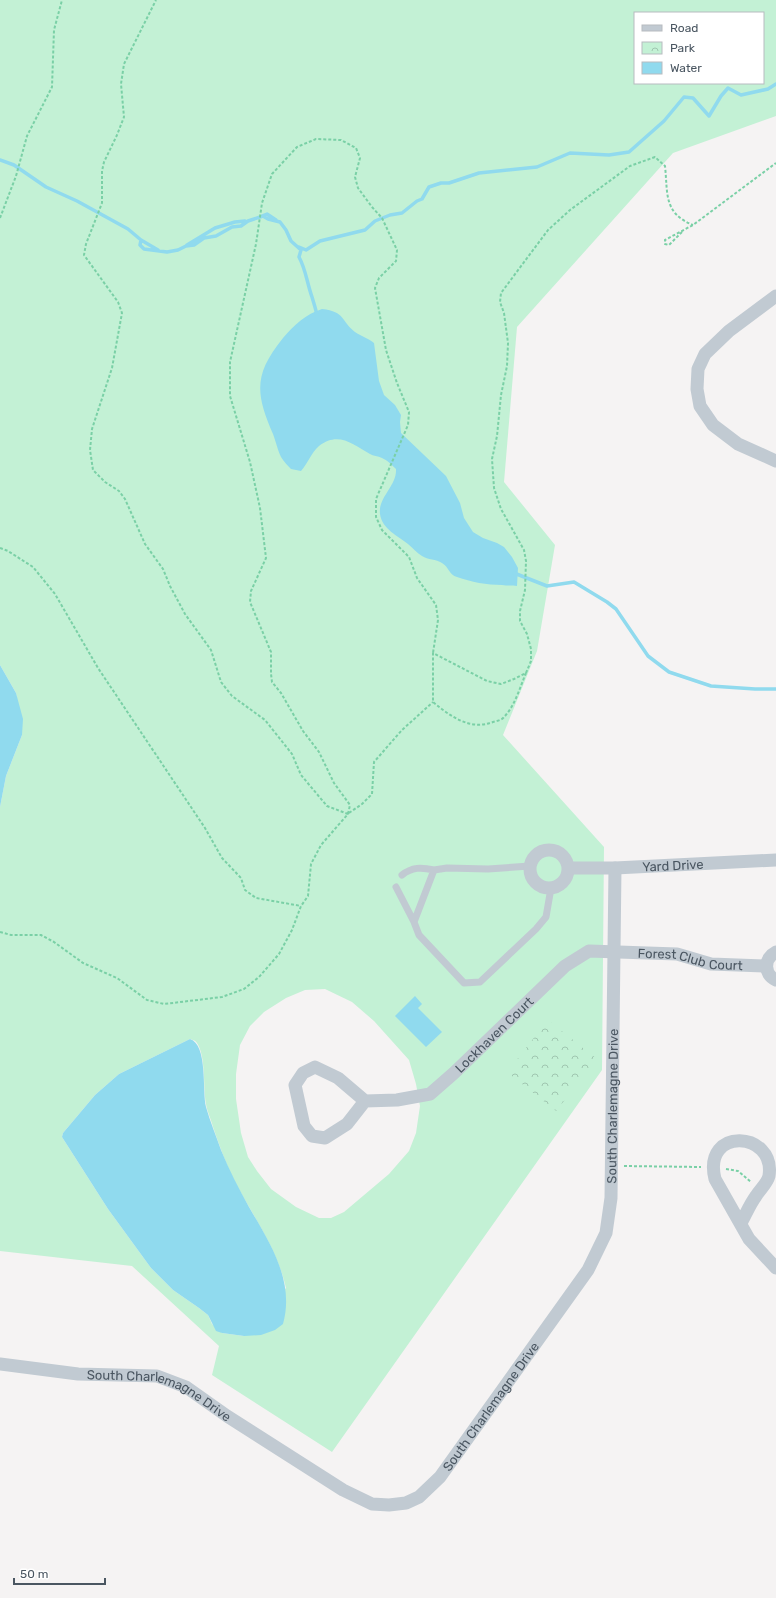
<svg xmlns="http://www.w3.org/2000/svg" width="776" height="1598" font-family="Rubik,sans-serif">
  <style>
    .grass { fill: #c3f1d5; fill-rule: evenodd }
    .park { fill: url(#park-crowns) }
    .water { fill: #90daee }
    .lines { fill: none; stroke-linecap: round; stroke-linejoin: round }
    .stream { stroke: #90daee; stroke-width: 3.5 }
    .path { stroke: #7ad0a6; stroke-width: 2; stroke-dasharray: 3 2; stroke-linecap: butt }
    .service { stroke: #c1cad2; stroke-width: 7 }
    .minor { stroke: #c1cad2; stroke-width: 13 }
    .labels { text-anchor: middle; dominant-baseline: central; stroke-width: 3; stroke-linejoin: round; paint-order: stroke }
    .street-label { font-size: 13px; fill: #4a5661; stroke: #fff }
  </style>
  <defs>
    <pattern id="park-crowns" width="20" height="18" patternUnits="userSpaceOnUse"><rect width="20" height="18" fill="#c3f1d5"/><path d="M2 6a3 3 0 1 1 6 0M12 15a3 3 0 1 1 6 0" fill="none" stroke="#a0c6b0"/></pattern>
  </defs>
  <rect width="100%" height="100%" fill="#f5f3f3"/>
  <path class="grass" d="M0,0H776V116L673,153L517,327L504,482L555,545L537,651L503,735L604,847L602,1070L332,1452L212,1375L219,1346L132,1266L0,1251V807L6,776L22,735L16,693L0,665ZM635,13H763V83H635ZM325,989L352,1002L374,1021L409,1060L416,1084L420,1106L416,1133L409,1151L389,1174L344,1212L331,1218H319L296,1207L271,1189L257,1171L248,1157L241,1133L236,1099V1074L240,1045L250,1026L264,1012L286,998L305,990ZM190,1039C193,1040 195,1040 197,1043C206,1056 203,1087 206,1104C207,1111 211,1119 213,1127C219,1144 225,1162 233,1178C252,1215 277,1248 286,1288L244,1336L222,1333L212,1324L208,1315L199,1308L173,1290L151,1268L108,1209L62,1137L63,1133L95,1095L119,1074Z"/>
  <path class="park" d="M548,1020L597,1059L556,1111L507,1072Z"/>
  <path class="water" d="M322,309C346,312 340,320 355,332C361,336 368,338 374,343L379,381L384,395L395,405L401,415L400,422L401,433L446,476L460,503L464,518L473,532L483,538L497,543L504,547L512,557L518,568L517,586C512,585 507,586 502,585C487,585 471,582 457,577C449,575 449,567 442,563C436,559 428,560 422,556C417,553 413,548 408,544C398,536 382,529 380,514C378,497 397,486 396,469C392,465 387,460 382,458C378,456 373,456 370,454C353,444 338,431 319,446C311,453 308,463 301,471L291,469C288,466 284,462 281,457C278,451 276,442 273,434C255,393 254,374 283,338C294,325 306,314 322,309Z
    M0,665L16,693L23,719L22,735L6,776L0,807Z
    M415,996L422,1004L418,1008L442,1032L426,1047L395,1016Z
    M190,1039C208,1045 202,1090 206,1107C210,1121 216,1136 221,1150C229,1170 239,1189 249,1207C270,1243 295,1281 283,1324L275,1330L261,1335L244,1336L222,1333L216,1331L208,1315L199,1308L173,1290L151,1268L108,1209L62,1137L63,1133L95,1095L119,1074Z"/>
  <g class="lines">
    <path class="stream" d="M0,160L14,165L46,187L77,201L128,229L141,240L158,250
      M262,216L267,214L276,220
      M141,240L140,245L144,249L167,252L178,250L186,246L194,245L204,238L216,236L232,227L241,226L248,221L263,216L268,219L280,222L286,230L291,241L301,250L299,257C306,270 307,283 312,297C314,304 316,309 317,316
      M187,245L215,228L235,222L245,221
      M299,247L306,250L320,241L365,230L375,221L390,215L402,213L417,201L422,199L429,187L441,183H449L479,173L537,167L570,153L609,155L629,152L664,121L684,97L693,98L709,116L721,96L728,88L741,95L768,89L776,84
      M514,573L547,586L574,582L607,602L616,609L648,656L669,672L711,686L755,689H776"/>
    <path class="path" d="M0,218L16,176L27,136L52,87L54,30L62,0
      M682,232L669,245L665,244V240L693,225L776,163
      M0,548L8,551L33,567L55,594L98,668L205,828L222,858L241,878L245,890L256,898L301,906
      M526,673C520,687 515,706 504,717C502,720 497,721 493,722C470,731 450,716 433,702V653L487,681L501,684L514,679L526,673L531,661V649L527,634L520,621V611L525,590L526,561L524,550L501,509L494,488L492,459L497,436L501,395L507,366L508,343L504,313L500,302L501,293L548,230L570,210L630,166L655,157L665,166C668,193 663,213 693,225
      M349,813L362,804L372,794L374,762L402,730L433,702
      M348,814L350,805L334,783L319,752L303,731L281,693L272,682L271,674V652L250,602L251,591L266,558L260,508L250,462L230,396V362L256,244L262,203L272,174L297,147L316,139L341,140L356,148L360,158L355,177L358,188L372,207L382,218L397,250L396,261L379,278L375,288L386,350L397,383L409,412L408,425L376,499V517L382,530L409,557L417,578L436,605L438,620L433,653
      M0,932L11,935H41L54,942L83,963L117,978L147,1000L164,1004L222,997L244,989L259,977L279,954L292,930L301,906L308,896L311,864L321,845L348,814L327,806L301,775L292,754L265,720L232,696L221,682L211,650L185,614L170,586L163,569L145,544L125,499L119,491L105,482L93,470L90,450L92,429L112,368L122,313L118,302L84,255L86,244L102,203V171L104,162L117,135L124,117L121,84L124,64L156,0
      M624,1166L701,1167
      M726,1169L738,1171L751,1182"/>
    <path class="service" d="M530,866L488,869L447,868L434,870L414,922L419,935L464,983L480,982L536,929L546,917L551,888
      M402,875C412,867 421,867 434,870
      M396,887L414,922"/>
    <g class="minor">
      <path d="M776,296L729,331L705,354L698,369L697,389L700,406L713,425L738,444L776,461"/>
      <circle cx="549" cy="869" r="19"/>
      <path id="s1" d="M569,868H615L776,860"/>
      <path d="M776,952C764,958 763,974 776,980"/>
      <path id="s2" d="M365,1101L347,1124L325,1138L312,1136L304,1126L295,1085L303,1073L315,1067L338,1078L365,1101L397,1100L430,1094L454,1073L565,966L589,951L677,954L711,964L766,966"/>
      <path d="M741,1223C746,1214 750,1204 756,1196C760,1189 767,1184 769,1176C776,1131 702,1126 715,1179L749,1239L776,1268"/>
      <path id="s3" d="M0,1364L78,1374L157,1376L186,1387L227,1416L343,1490L372,1504L389,1505L406,1503L419,1497L440,1477L588,1270L606,1233L611,1198L615,868"/>
    </g>
  </g>
  <g class="labels">
    <g class="street-label">
      <text stroke="none"><textPath href="#s1" startOffset="104">Yard Drive</textPath></text>
      <text stroke="none"><textPath href="#s2" startOffset="594">Forest Club Court</textPath></text>
      <text stroke="none"><textPath href="#s2" startOffset="365">Lockhaven Court</textPath></text>
      <text stroke="none"><textPath href="#s3" startOffset="909">South Charlemagne Drive</textPath></text>
      <text stroke="none"><textPath href="#s3" startOffset="165">South Charlemagne Drive</textPath></text>
      <text stroke="none"><textPath href="#s3" startOffset="573">South Charlemagne Drive</textPath></text>
    </g>
  </g>
  <rect x="634" y="12" width="130" height="72" fill="#ffffff" stroke="#b7bbc0"/>
  <rect x="642" y="25" width="20" height="6" fill="#c1cad2" stroke="#b7bbc0"/>
  <text x="670" y="32" font-size="12" fill="#4a5661">Road</text>
  <rect x="642" y="42" width="20" height="12" fill="url(#park-crowns)" stroke="#b7bbc0"/>
  <text x="670" y="52" font-size="12" fill="#4a5661">Park</text>
  <rect x="642" y="62" width="20" height="12" fill="#90daee" stroke="#b7bbc0"/>
  <text x="670" y="72" font-size="12" fill="#4a5661">Water</text>
  <path d="M14 1578v6h91v-6" fill="none" stroke="#4a5661" stroke-width="2"/>
  <text x="20" y="1578" font-size="12" fill="#4a5661" stroke="#ffffff" stroke-width="3" paint-order="stroke">50 m</text>
</svg>
